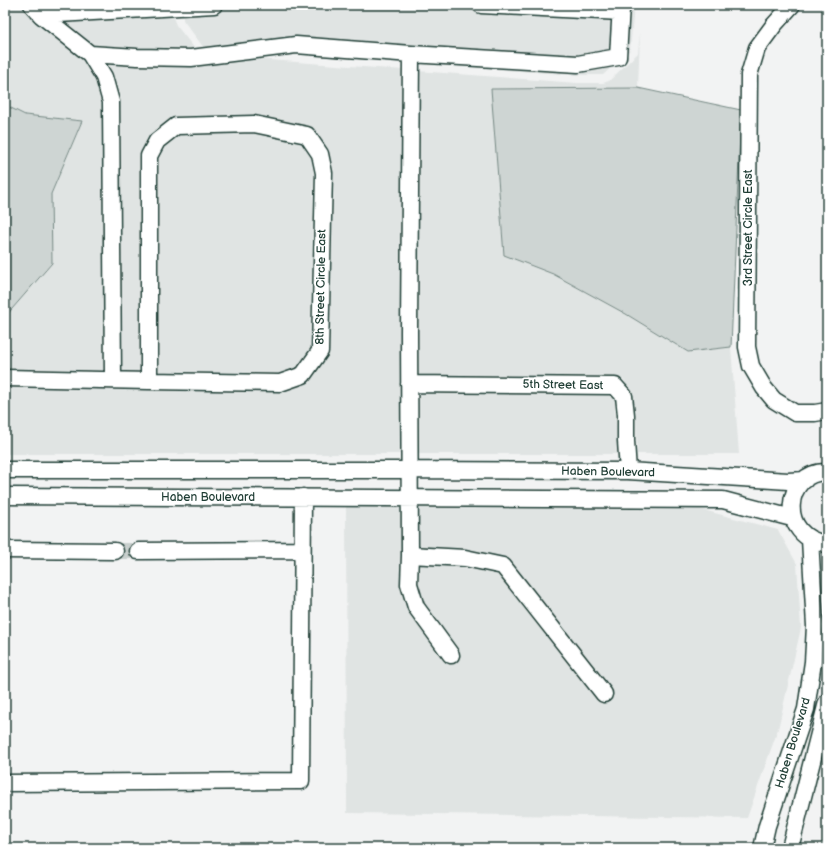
<svg xmlns="http://www.w3.org/2000/svg" width="832" height="853" font-family="'Balsamiq Sans',sans-serif">
  <style>
    .built { fill: #e0e4e3 }
    .green { fill: #ced5d3; stroke: #768984 }
    .lines { fill: none; stroke-linecap: round; stroke-linejoin: round }
    .minor-tunnel { stroke: #c8cfcd; stroke-width: 16; stroke-dasharray: 16 8; stroke-linecap: butt }
    .minor-casing { stroke: #1f3d34; stroke-width: 19 }
    .minor { stroke: #fff; stroke-width: 16 }
    .labels { text-anchor: middle; dominant-baseline: central; stroke-width: 3.5; stroke-linejoin: round; paint-order: stroke }
    .street-label { font-size: 12px; fill: #1f3d34; stroke: #fff }
  </style>
  <rect width="100%" height="100%" fill="#f2f3f3"/>
  <filter id="ink" filterUnits="userSpaceOnUse"><feTurbulence type="fractalNoise" baseFrequency=".025" numOctaves="2"/><feDisplacementMap in="SourceGraphic" scale="8" xChannelSelector="R" yChannelSelector="G"/><feConvolveMatrix kernelMatrix="1 2 1 2 8 2 1 2 1" color-interpolation-filters="sRGB"/></filter>
  <g filter="url(#ink)">
    <path class="built" d="M5,5H175L174,20L176,25L199,54L203,55L577,83H603L609,81L638,53L640,32L638,88L492,89L504,254L553,274L626,314L688,352L731,347L739,454H637L636,415L633,395L624,380L616,377L437,375V392L610,394L615,399L617,454H5V387L280,392L307,383L311,380L328,356L329,352L334,171L328,150L316,131L309,127L254,116L176,118L170,120L151,135L139,156V372L5,370V317L52,263L51,194L82,122L25,115L5,105Z
      M183,5H634L630,50L603,75H577L204,48L183,20Z
      M254,133L301,143L311,157L314,174L310,349L296,368L278,375L159,373V158L165,147L180,135Z
      M346,507H490L696,508L778,530L797,564L801,628L778,729L747,818L347,813Z"/>
    <path class="green" d="M638,88L741,110L731,347L688,352L626,314L553,274L504,255L491,89Z
      M5,105L25,115L82,121L51,194L52,263L5,317Z"/>
    <g class="lines">
      <path class="minor-tunnel" d="M115,551H138"/>
      <defs>
        <path id="minor" d="M32,5L41,15L90,54L104,77L111,102L113,380
          M481,5L621,12
          M792,5L774,25L757,48L749,75L747,347L751,366L764,388L774,400L795,413H815L827,411
          M41,15L214,5
          M90,54L137,57L191,58L296,45L411,54L578,64L618,57L621,5
          M411,54L409,332L410,555L465,558L503,566L604,694
          M254,124L307,135L320,154L324,173L320,351L303,375L280,383L149,381V156L157,141L176,126Z
          M5,378L149,381
          M409,384L615,386L624,396L626,415V441L628,471
          M5,470H410L628,471L788,481L805,480
          M827,472C783,471 777,538 827,544
          M5,496L723,500L792,518
          M5,550L115,551
          M138,551L302,550
          M410,555L409,584L416,607L451,655
          M5,783L301,781L303,497
          M762,848L767,826L806,709L813,662L815,626L810,539
          M790,848L827,702"/>
      </defs>
      <use href="#minor" class="minor-casing"/>
      <use href="#minor" class="minor"/>
    </g>
  </g>
  <g class="labels">
    <g class="street-label">
      <text transform="translate(748 228) rotate(-90)">3rd Street Circle East</text>
      <text transform="translate(321 287) rotate(-89)">8th Street Circle East</text>
      <text transform="translate(563 385) rotate(1)">5th Street East</text>
      <text transform="translate(608 472) rotate(1)">Haben Boulevard</text>
      <text x="208" y="497">Haben Boulevard</text>
      <text transform="translate(793 743) rotate(-73)">Haben Boulevard</text>
    </g>
  </g>
  <rect width="832" height="853" fill="none" stroke="#fff" stroke-width="20"/>
  <rect x="10" y="10" width="812" height="833" fill="none" stroke="#1f3d34" stroke-width="1.5" filter="url(#ink)"/>
</svg>
